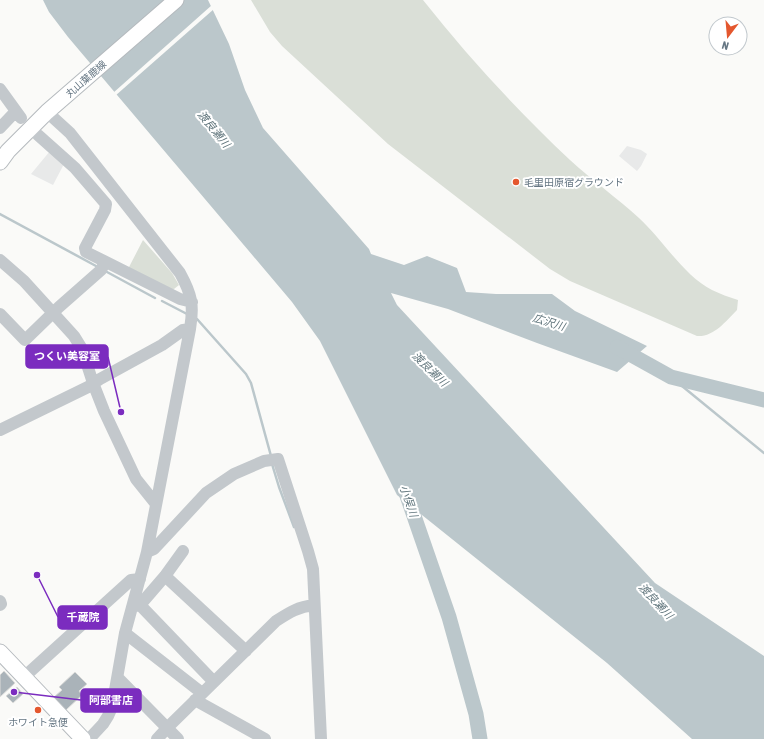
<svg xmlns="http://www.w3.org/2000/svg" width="764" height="739" font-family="'Asap Condensed','Noto Sans JP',sans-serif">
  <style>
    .built { fill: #e8e9e9 }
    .green { fill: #dadfd7 }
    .water { fill: #bbc7cb }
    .pier { fill: #fafaf8 }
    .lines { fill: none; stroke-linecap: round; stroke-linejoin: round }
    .stream { stroke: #bbc7cb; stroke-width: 2.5 }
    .river { stroke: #bbc7cb; stroke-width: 15 }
    .building { fill: #aab3b9; stroke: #dcdcda }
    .major-casing { stroke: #b5babe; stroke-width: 17 }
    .minor { stroke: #c3c8cc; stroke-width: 12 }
    .major { stroke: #fff; stroke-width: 15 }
    .poi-dot { fill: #e4572e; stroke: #fff; stroke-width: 1.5 }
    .labels { text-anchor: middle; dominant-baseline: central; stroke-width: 4; stroke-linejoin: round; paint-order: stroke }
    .street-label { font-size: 10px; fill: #657683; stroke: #fff }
    .poi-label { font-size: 10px; fill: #657683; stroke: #fff; text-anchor: start }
    .water-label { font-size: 11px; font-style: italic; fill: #60757c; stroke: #fff }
    .leader { fill: none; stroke: #7b2cbf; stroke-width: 1.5 }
    .callout-dot { fill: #7b2cbf; stroke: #fff; stroke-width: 1.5 }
    .callout { fill: #7b2cbf; stroke: #7b2cbf; stroke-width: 1.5 }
    .callout-label { font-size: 11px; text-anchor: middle; font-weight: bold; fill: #fff }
  </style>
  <rect width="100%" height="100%" fill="#fafaf8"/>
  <path class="built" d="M627,146L641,150L647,154L641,166L637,171L619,156Z
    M50,151L64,164L53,185L31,174Z"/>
  <path class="green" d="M251,0H423C468,57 517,110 570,160C592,180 617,198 639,218C663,240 683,275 712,290C720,294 729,297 738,300L737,310C725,322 714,337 697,336L570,281L550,269L388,144L282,46L270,32Z
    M143,240L172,273L179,285L174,289L168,290L128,269Z"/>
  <path class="water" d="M43,0H208L229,44L245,90L263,128L369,249L371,254L404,265L427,256L457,268L466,292L496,294H552L575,311L647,346L617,372L537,343L448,309L391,293L397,305L655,583L764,656V739H692L607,663L397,495L320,341L292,302L68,37L49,12Z"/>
  <path class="pier" d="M212,5L214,9L115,96L113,93Z"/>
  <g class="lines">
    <path class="stream" d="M0,214L96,266
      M107,272L155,298
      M162,301L187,314
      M197,319L246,374L251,383L271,456
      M671,377L764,453
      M272,464L279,487L294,527"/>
    <path class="river" d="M617,347L671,377L764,400
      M404,487L449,617L476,714L480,739"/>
  </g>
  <path class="building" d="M4,671L15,683L0,697V675Z
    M75,672L87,684L79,691L82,695L66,710L54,697L62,690L59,687Z
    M17,687L23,694L13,703L6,696Z"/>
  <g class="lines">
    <defs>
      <path id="major" d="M0,162L8,151L47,112L176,0
        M0,652L83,739"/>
    </defs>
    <use href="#major" class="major-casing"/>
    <path class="minor" d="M0,89L21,118
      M47,112L70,133L180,273C192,295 194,305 190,329L147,552L125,633L112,707L108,716L103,724L89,739
      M0,128L16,111
      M38,135L75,168L106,204L105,210L85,248L86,252L180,299L192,302
      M0,260L24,281L74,336L82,349L93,383L104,411L136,479L156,504
      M0,314L25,340L59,307L101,270L105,262
      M0,430L88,387L100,379L162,345L183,330L190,329
      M147,552L154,549L206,493L234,474L264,461L278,459L308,551L313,569L321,739
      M165,576L246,651
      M0,601L1,604L0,605
      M140,605L214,682
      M132,607L140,605L165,576L183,551
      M125,633L202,693
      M24,677L131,580L140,579
      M118,678L178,739
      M195,700L265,739
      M157,739L168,727L276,621C290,612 298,607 314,605"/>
    <use href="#major" class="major"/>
  </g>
  <g class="poi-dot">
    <circle cx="516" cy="182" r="4"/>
    <circle cx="38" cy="710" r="4"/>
  </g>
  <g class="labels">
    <g class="street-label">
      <text transform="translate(86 79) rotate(-41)">丸山葉鹿線</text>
    </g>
    <g class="poi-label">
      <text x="524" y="182">毛里田原宿グラウンド</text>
      <text x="38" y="722" text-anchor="middle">ホワイト急便</text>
    </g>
    <g class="water-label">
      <text transform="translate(214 129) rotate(51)">渡良瀬川</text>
      <text transform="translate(549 322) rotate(17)">広沢川</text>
      <text transform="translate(430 369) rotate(44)">渡良瀬川</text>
      <text transform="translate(409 501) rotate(71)">小俣川</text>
      <text transform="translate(656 601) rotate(47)">渡良瀬川</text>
    </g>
  </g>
  <path class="leader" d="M121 412L108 357M37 575L58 617M14 692L81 700"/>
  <g class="callout-dot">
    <circle cx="121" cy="412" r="4"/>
    <circle cx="37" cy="575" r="4"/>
    <circle cx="14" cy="692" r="4"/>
  </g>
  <g class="callout">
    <rect x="26" y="345" width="82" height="23" rx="4"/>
    <rect x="58" y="606" width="49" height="23" rx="4"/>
    <rect x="81" y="689" width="60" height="23" rx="4"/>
  </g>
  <g class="callout-label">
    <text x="67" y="360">つくい美容室</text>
    <text x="83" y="621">千蔵院</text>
    <text x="111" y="704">阿部書店</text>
  </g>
  <g transform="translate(728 36) rotate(196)"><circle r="19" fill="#ffffff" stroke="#c1c8cd"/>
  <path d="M0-3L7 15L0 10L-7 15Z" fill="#e4572e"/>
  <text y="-6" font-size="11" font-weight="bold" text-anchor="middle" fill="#657683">N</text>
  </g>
</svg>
